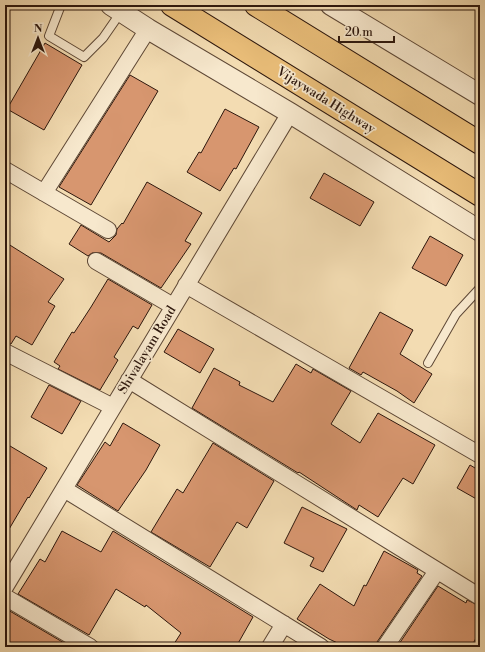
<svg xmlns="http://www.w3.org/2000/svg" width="485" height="652" font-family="'Libre Bodoni',serif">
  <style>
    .building { fill: #d7966f; stroke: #2d170d }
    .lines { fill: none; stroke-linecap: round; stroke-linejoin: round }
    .service-casing { stroke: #5e4836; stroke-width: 10 }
    .minor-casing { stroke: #5e4836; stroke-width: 18 }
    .tertiary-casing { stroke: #5e4836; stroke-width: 22 }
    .trunk-casing { stroke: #2d170d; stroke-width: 24 }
    .service { stroke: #f7e8cd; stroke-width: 8 }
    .minor { stroke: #f7e8cd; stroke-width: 16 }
    .tertiary { stroke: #f7e8cd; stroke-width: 20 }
    .trunk { stroke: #eabe79; stroke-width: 22 }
    .labels { text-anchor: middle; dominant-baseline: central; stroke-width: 3.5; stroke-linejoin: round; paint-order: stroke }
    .street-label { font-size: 13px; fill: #2d170d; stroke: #f7e8cd }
  </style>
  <rect width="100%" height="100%" fill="#f3dcb2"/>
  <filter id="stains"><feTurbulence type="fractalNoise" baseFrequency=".005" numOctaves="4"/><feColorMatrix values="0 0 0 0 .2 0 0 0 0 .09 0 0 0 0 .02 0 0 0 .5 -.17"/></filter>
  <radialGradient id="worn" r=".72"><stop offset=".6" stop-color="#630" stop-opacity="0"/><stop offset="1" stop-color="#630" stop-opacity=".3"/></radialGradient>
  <path class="building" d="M45,43L82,65L44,130L7,109Z
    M130,75L158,91L91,205L59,187Z
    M225,109L259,127L236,169L234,168L220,191L187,172L199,152L201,153Z
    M324,173L374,202L360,226L310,198Z
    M147,182L202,213L185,241L191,244L161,288L101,253H92L88,256L69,244L81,225L109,242L116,235L117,229L122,223L123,224Z
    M430,236L463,255L446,286L412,268Z
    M5,242L64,279L48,302L55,306L32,345L16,336L11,344L5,343Z
    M108,279L152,305L138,329L133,326L114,357L118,360L100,390L58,369L60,366L54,362L72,332L74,333L91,307Z
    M380,312L413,330L400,354L432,374L414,403L397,391L363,372L361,375L349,368Z
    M178,329L214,349L200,373L164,352Z
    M296,364L311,373L313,369L351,391L331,424L360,443L378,413L435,445L413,484L403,478L378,517L359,505L357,510L299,472L298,473L192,408L214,368L240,382L239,385L273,402Z
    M49,385L81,401L62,434L31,417Z
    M123,423L160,445L146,470L118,511L77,485L105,442L110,446Z
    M5,443L47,468L29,498L28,497L5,536Z
    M213,443L274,481L247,528L237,522L210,567L151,532L177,489L183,493Z
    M470,465L480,471V501L457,488Z
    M302,507L347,529L323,572L310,566L314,558L284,543Z
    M62,531L101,552L113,531L253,617L236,647H172L181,633L146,605L145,607L116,589L89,635L18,594L40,559L45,562Z
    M384,551L418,570L417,573L422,576L377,642L376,647H346L329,639L297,619L320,584L354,606L364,585L366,586Z
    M438,586L466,603L467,600L480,606V631L471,647H397Z
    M8,610L71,647H5V614Z"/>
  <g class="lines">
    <defs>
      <path id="service" d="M61,5L49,36L84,57L103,38L121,12
        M428,363L456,314L480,288"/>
      <path id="minor" d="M5,170L108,230
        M44,193L148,29
        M96,261L173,306
        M186,285L480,455
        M5,352L113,407
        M129,380L480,597
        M64,489L321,647
        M5,587L290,113
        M5,597L90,647
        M270,647L284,624
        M385,647L437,571"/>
      <path id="tertiary" d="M111,5L148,29L290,113L480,231
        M331,5L480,95"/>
      <path id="trunk" d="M172,5L480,195
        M256,5L480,143"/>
    </defs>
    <use href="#service" class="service-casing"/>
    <use href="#minor" class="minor-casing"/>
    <use href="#tertiary" class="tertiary-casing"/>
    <use href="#trunk" class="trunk-casing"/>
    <use href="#service" class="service"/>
    <use href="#minor" class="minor"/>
    <use href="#tertiary" class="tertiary"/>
    <use href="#trunk" class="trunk"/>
  </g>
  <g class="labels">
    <g class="street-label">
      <text transform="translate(326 100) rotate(32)">Vijaywada Highway</text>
      <text transform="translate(147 350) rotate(-59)">Shivalayam Road</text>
    </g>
  </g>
  <rect width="485" height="652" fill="none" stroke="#f3dcb2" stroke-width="20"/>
  <rect x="6" y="6" width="473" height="640" fill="none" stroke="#2d170d" stroke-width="2"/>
  <rect x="10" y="10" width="465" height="632" fill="none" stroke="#2d170d"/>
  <g transform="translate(38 38)" stroke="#f7e8cd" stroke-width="3" paint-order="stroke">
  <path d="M0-3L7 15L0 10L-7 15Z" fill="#2d170d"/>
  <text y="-6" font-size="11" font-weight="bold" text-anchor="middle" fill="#2d170d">N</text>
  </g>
  <path d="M339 36v6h55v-6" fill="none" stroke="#2d170d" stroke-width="2"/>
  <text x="345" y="36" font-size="12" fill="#2d170d" stroke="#f7e8cd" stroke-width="3" paint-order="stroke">20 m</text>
  <rect width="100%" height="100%" filter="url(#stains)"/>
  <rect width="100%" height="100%" fill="url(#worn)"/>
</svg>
